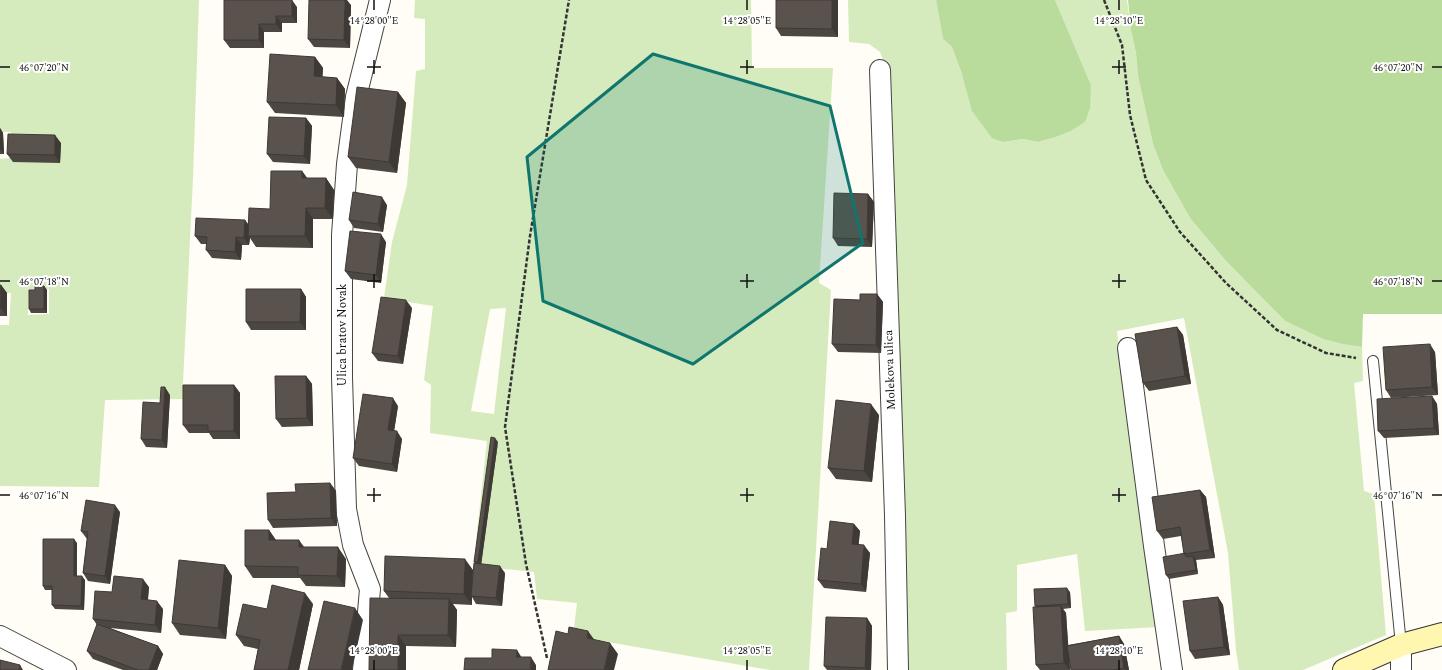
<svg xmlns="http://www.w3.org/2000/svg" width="1442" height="670" font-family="Spectral,serif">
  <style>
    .green { fill: #d5ebbd; fill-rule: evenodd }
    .forest { fill: #b9dc9c }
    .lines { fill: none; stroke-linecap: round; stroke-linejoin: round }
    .service-casing { stroke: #444; stroke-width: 12 }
    .minor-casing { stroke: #444; stroke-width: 22 }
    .secondary-casing { stroke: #333; stroke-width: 24 }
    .path { stroke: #333; stroke-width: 2.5; stroke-dasharray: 4 2; stroke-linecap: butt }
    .service { stroke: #fff; stroke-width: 10 }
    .minor { stroke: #fff; stroke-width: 20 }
    .secondary { stroke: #fff6b0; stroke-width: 22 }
    .wall { fill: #4d4742 }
    .shaded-wall { fill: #3f3936 }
    .building { fill: #5a524d; stroke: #3f3936 }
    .marked { fill: #0f766e; fill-opacity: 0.2; stroke: #0f766e; stroke-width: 3; stroke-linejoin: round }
    .ticks { fill: none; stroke: #111; stroke-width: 1.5 }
    .labels { text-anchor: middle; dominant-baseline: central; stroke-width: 4; stroke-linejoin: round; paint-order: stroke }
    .street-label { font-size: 12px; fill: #111; stroke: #fff }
    .ticks-label { font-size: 10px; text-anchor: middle; fill: #111; stroke: #fff; stroke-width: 4; stroke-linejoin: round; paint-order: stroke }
  </style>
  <rect width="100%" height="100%" fill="#fffdf5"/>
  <path class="green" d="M0,0H199L193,178L183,383V399L105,400L99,487L0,486V325H9L11,293H0V159L10,158L11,132H0ZM49,289V314L28,315L29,290Z
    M415,0H751L752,68H833L819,283L831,290L809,670H770L573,636L577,603L537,599L534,572L475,566L477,532L487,441L430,433L431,385L424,380L433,306L384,298L392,242L407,185L416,71L425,69V19L414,18ZM506,308L494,414L471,411L490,309Z
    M848,0H936L943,39L952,47L962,74L1003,142L1023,139L1038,142L1056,137L1071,131L1085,122L1091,85L1055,0H1127L1131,30L1136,53L1138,76L1153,144L1163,170L1190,218L1226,261L1285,321L1323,339L1342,344L1362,347L1363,381L1354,383L1364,491L1374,494L1386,635L1303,670H1239L1236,650L1228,553L1184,318L1117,331L1123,386L1159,627L1085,631L1077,554L1017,565V611L1006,613L1007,670H904L885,65L880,52L869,44L849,42Z"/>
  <path class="forest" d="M936,0H1055L1091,85L1090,108L1085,122L1071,131L1056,137L1038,142L1023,139L1003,142L992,138L972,111L962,74L952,47L943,39Z
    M1128,0H1442V314H1363L1362,347L1342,344L1323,339L1285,321L1226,261L1190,218L1163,170L1153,144L1138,76L1136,53L1131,30Z"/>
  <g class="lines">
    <defs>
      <path id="service" d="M1373,361L1401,645"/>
      <path id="minor" d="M880,70L895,516L898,670
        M1128,348L1154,546L1172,670
        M0,636L66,670
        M1401,645V670
        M363,670L370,589L353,545L346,509L342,377V235L347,164L356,97L380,0"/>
      <path id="secondary" d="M1344,670L1401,645L1442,634"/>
    </defs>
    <use href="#service" class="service-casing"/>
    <use href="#minor" class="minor-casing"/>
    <use href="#secondary" class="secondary-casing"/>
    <path class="path" d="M1104,0L1122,45L1130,115L1146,180L1180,232L1226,283L1277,330L1326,353L1356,358
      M547,658L526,564L505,427L530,236L569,0"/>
    <use href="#service" class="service"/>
    <use href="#minor" class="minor"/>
    <use href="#secondary" class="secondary"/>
  </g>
  <path class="wall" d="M224,0L297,7V23H282V32H264V48H230L224,40Z
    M838,0V37L781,36L776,28Z
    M351,5L350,48L314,47L308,39Z
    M315,57L323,68L322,77L337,78L345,89L344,117L275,113L267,102Z
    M398,92L406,103L397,173L356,168L348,157Z
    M306,118L312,126L310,164L273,162L267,154Z
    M0,128L3,133L4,154H0Z
    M61,143L60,163L13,162L7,154Z
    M302,171L307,178H326L334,190L333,219H313V248L256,247L250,238L249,245H242L241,260L212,258L206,250L207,244H201L195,236L245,220L249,225L270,209Z
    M868,194L874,202L872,247L838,246L833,238Z
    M387,205L383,232L354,228L349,220Z
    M386,242L381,283L351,279L345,271Z
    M0,285H1L7,293V316H0Z
    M44,286L47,290V313H31L29,309L35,290Z
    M301,289L306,297V330H251L246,322Z
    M877,294L883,302L881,353L838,352L832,344L860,300Z
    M412,308L403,364L378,361L372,353Z
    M1177,327L1183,335L1191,384L1149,391L1143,383Z
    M1435,352L1438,395L1391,398L1386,390Z
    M306,376L312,384L313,426L282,427L276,419Z
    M234,385L240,393V439H213L209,433H189L183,425Z
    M170,395L167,448L146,447L141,439L160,403Z
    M1432,396L1437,404L1439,435L1384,438L1378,431Z
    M398,406L394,431L402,439L397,472L359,466L353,458Z
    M879,415L872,482L836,479L828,468Z
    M498,442L481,564L505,573L502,606L476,604L472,597V605L453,604L457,610L456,647L406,646V670L389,598L384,591L473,570L472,583L475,563L474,562Z
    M330,483L336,491L337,526L273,528L268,520L296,492Z
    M1200,490L1206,497L1215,558L1196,560L1198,574L1169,579L1166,575L1184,553L1181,536L1163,539L1157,531Z
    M120,512L110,584L88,581L83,573L87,539L81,531Z
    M854,524L860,531L858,545L870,553L866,592L824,588L818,580L827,549Z
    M269,530L276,540L346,559L345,587L306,586L300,578H253L245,566Z
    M77,543V576L85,580L84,610L55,609L52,605V590H45L43,586Z
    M225,565L232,576L226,639L180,635L172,623Z
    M149,587L148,600L163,609L161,633L110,628L158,646L163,654L157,670H123L93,659L87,651L97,625L93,619L112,592Z
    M1070,592L1071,608L1063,609L1066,613L1068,645L1119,636L1124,644L1129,670H1071L1069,659L1070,670H1040L1036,665V607L1035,606Z
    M1218,597L1223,605L1230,655L1195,659L1190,651Z
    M313,604L299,670H254L258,649L244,646L236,635L267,609Z
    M867,618L872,626L871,670H827L824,666Z"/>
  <path class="shaded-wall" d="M292,0L297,7V23L292,16Z
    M345,0H347L351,5L350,48L344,40Z
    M832,0H838V37L832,29Z
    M276,16L282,23V32L276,24Z
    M259,24L264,32V48L259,40Z
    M315,57L323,68L322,88L314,76Z
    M337,78L345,89L344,117L336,105Z
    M398,92L406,103L397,173L389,162Z
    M306,118L312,126L310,164L304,156Z
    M0,128L3,133L4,154L0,149Z
    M55,135L61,143L60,163L55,155Z
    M302,171L310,182L302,178Z
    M326,178L334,190L333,219L325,208Z
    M868,194L874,202L872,247L867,239Z
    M382,197L387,205L383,232L378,224Z
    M306,208L313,219V248L305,236Z
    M245,220L250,228L248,236L250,238L249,245L244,238Z
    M381,234L386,242L381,283L376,275Z
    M236,237L242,245L241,260L235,252Z
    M1,285L7,293V316L1,308Z
    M44,286L47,290V313L44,309Z
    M301,289L306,297V330L300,322Z
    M877,294L883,302L881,353L876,345Z
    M406,300L412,308L403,364L398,356Z
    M1177,327L1183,335L1191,384L1185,376Z
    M1430,344L1435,352L1438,395L1432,387Z
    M306,376L312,384L313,426L307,418Z
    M234,385L240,393V439L234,431Z
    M165,387L170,395L167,448L162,440Z
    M1432,396L1437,404L1439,435L1434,428Z
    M393,398L398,406L393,438L388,430Z
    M871,404L879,415L872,482L864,471Z
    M397,431L402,439L397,472L392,464Z
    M495,438L498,442L481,566L478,562Z
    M330,483L336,491L337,526L331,518Z
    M1200,490L1206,497L1215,558L1210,550Z
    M115,505L120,512L110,584L105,576Z
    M854,524L860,531L858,552L852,544Z
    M269,530L277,542L269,540Z
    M74,539L77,543L76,580L74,576Z
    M299,540L307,551L299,547Z
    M864,545L870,553L866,592L861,584Z
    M338,547L346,559L345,587L337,576Z
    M1193,556L1196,560L1198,574L1196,570Z
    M465,559L473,570L472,596H471L472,597V605L464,594Z
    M225,565L232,576L226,639L218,628Z
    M500,566L505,573L502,606L496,598Z
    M82,576L85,580L84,610L81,606Z
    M143,579L149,587L147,607L141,599Z
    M1067,588L1070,592L1071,608L1068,604Z
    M305,593L313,604L299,670H288Z
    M1218,597L1223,605L1230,655L1224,647Z
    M449,599L457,610L456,647L448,635Z
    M157,601L163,609L161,633L155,625Z
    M1061,606L1066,613L1070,670L1064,663Z
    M355,608L363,620L352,670H341Z
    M867,618L872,626L871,670H867L865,668Z
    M588,631L596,642L587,638Z
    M398,635L406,646V670H398Z
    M1119,636L1124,644L1129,670H1126L1124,668Z
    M610,643L618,654L614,670H604Z
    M158,646L163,654L157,670H149Z
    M517,650L522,658L516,657Z
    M531,657L536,665V670H530Z
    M20,665L23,670H19Z"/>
  <path class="building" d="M224,0H292V16H276V24H259V40H224Z
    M309,0H345L344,40L308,39Z
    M776,0H832V29L776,28Z
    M270,54L315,57L314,76L337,78L336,105L267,102Z
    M357,87L398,92L389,162L348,157Z
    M269,117L306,118L304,156L267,154Z
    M8,134L55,135V155L7,154Z
    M271,171H302V178H326L325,208H306L305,236H248L249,208L270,209Z
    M353,192L382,197L378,224L349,220Z
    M834,193L868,194L867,239L833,238Z
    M196,218L245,220L244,238L236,237L235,252L206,250L207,237L195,236Z
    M350,231L381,234L376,275L345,271Z
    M0,285H1V308H0Z
    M35,285L44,286V309H29V290H35Z
    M246,289H301L300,322H246Z
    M860,294H877L876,345L832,344L834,299L860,300Z
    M381,297L406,300L398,356L372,353Z
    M1177,327L1185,376L1143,383L1135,334Z
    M1430,344L1432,387L1386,390L1383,347Z
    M275,376H306L307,418L276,419Z
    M183,385H234V431H208V425H183Z
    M161,387H165L162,440L141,439L143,402L160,403Z
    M363,394L393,398L388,430L397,431L392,464L353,458Z
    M1432,396L1434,428L1378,431L1377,399Z
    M836,400L871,404L864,471L828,468Z
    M491,437L495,438L478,562H474Z
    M330,483L331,518L268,520L267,493L296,492L295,484Z
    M1200,490L1210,550L1184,554L1180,527L1157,531L1152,497Z
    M86,500L115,505L105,576L83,573L88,532L81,531Z
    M830,521L854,524L852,544L864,545L861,584L818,580L821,548L827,549Z
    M245,530H269V540H299V547H338L337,576L298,575V567L245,566Z
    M43,539H74V576H82L81,606L52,605V586H43Z
    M1186,553L1184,554L1187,557L1193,556L1196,570L1166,575L1163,557Z
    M385,556L465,559L464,594L384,591Z
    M179,560L225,565L218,628L172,623Z
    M474,563L500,566L496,598L471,596Z
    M114,576L143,579L141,599L157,601L155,625L93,619L95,591L112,592Z
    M272,585L305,593L288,670H254L260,640L236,635L243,604L267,609Z
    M1067,588L1068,604L1035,606L1034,589Z
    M1218,597L1224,647L1190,651L1183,601Z
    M370,598L449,599L448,635H398V670H369Z
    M324,601L355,608L341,670H308Z
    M1061,606L1064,663L1036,665L1033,607Z
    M826,617L867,618L865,668L824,666Z
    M97,624L158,646L149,670H138L87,651Z
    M569,627L588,631L587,638L610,643L604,670H548L556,631L568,634Z
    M1119,636L1124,668L1113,670H1071L1067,646Z
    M492,649L517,650L516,657H531L530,670H464L465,658H492Z
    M0,660L20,665L19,670H0Z"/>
  <path class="marked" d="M653,54L830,106L863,243L693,364L543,301L527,157Z"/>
  <path class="ticks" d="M374,0V10M747,0V10M1119,0V10M374,60V74M747,60V74M1119,60V74M0,67H10M367,67H381M740,67H754M1112,67H1126M1432,67H1442M374,274V288M747,274V288M1119,274V288M0,281H10M367,281H381M740,281H754M1112,281H1126M1432,281H1442M374,488V502M747,488V502M1119,488V502M0,495H10M367,495H381M740,495H754M1112,495H1126M1432,495H1442M374,660V670M747,660V670M1119,660V670"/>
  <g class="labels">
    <g class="street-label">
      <text transform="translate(342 335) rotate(-90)">Ulica bratov Novak</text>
      <text transform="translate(890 370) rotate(-92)">Molekova ulica</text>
    </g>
  </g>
  <g class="ticks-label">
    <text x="374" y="24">14°28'00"E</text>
    <text x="747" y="24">14°28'05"E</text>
    <text x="1119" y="24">14°28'10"E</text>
    <text x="44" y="71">46°07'20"N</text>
    <text x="1398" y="71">46°07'20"N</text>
    <text x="44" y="285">46°07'18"N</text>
    <text x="1398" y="285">46°07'18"N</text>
    <text x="44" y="499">46°07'16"N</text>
    <text x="1398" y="499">46°07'16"N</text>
    <text x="374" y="654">14°28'00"E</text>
    <text x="747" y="654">14°28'05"E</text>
    <text x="1119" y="654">14°28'10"E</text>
  </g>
</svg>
